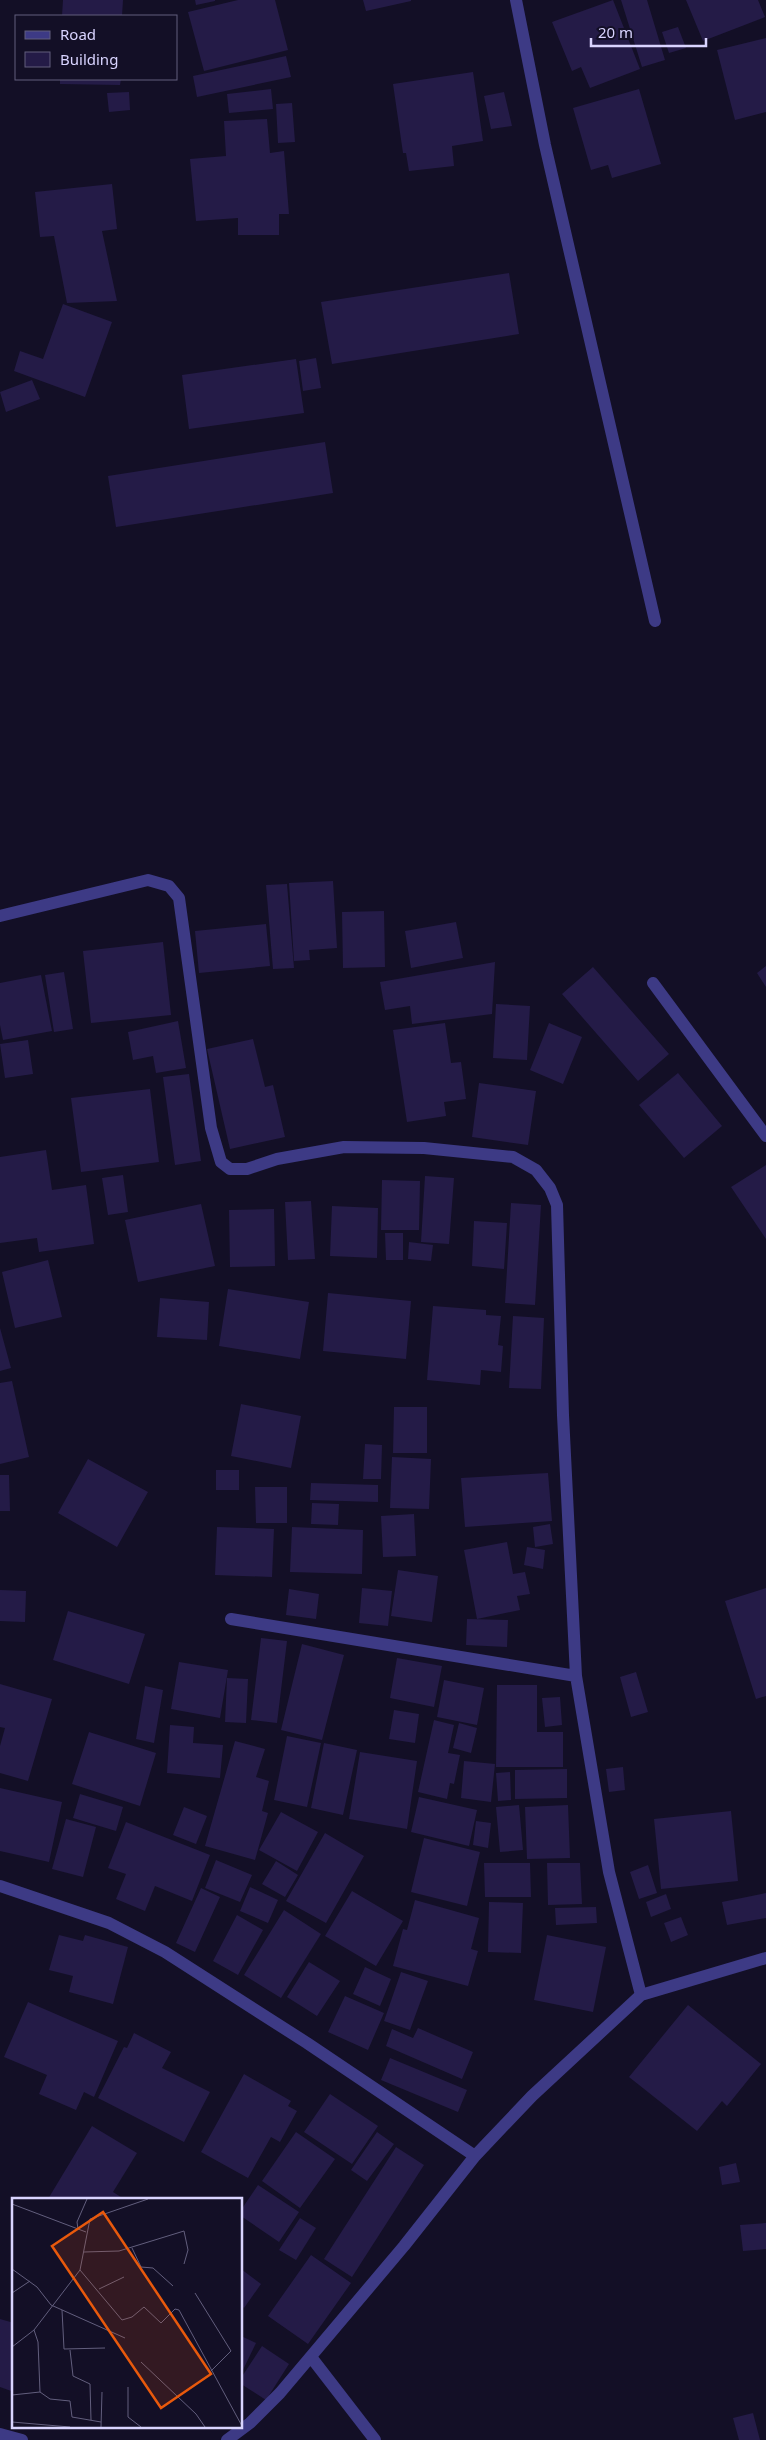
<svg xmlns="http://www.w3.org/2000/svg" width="766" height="2440" font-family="'Noto Sans',sans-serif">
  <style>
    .building { fill: #241b47 }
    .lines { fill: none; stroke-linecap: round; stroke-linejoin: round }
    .minor { stroke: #3d3a85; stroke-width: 12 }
    .inset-road { fill: none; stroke: #625e7d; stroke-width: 1 }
    .view { fill: #e8590c; fill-opacity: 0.15; stroke: #e8590c; stroke-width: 2.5 }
    .inset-edge { fill: none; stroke: #d9d4ff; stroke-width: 2.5 }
  </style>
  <rect width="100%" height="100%" fill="#130f26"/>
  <path class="building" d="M63,0H123L122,16H62Z
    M195,0H215V1L196,5Z
    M238,0H275L288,50L204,71L188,12Z
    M363,0H411V1L366,11Z
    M613,0L640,69L590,88L581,67L572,71L552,22Z
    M621,0H647L665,60L642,67Z
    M686,0H758L765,17L703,41Z
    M678,27L686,48L669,53L662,32Z
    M766,38V112L735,120L717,50Z
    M286,56L291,77L197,97L193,76Z
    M473,72L483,141L452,146L454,166L409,171L406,153H403L393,84Z
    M60,79H121L120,85L60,84Z
    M271,89L273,109L229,113L227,94Z
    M639,89L661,164L612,178L608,165L591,170L573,108Z
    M129,92L130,110L109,112L107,93Z
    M504,92L512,126L491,129L484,96Z
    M292,103L295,142L278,143L276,104Z
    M267,119L270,153L284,151L289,214H279V235H238V218L196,221L190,159L226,156L224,121Z
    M112,184L117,229L102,231L117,301L67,303L54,236L40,237L35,192Z
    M509,273L519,334L332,364L321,302Z
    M63,304L112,322L85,397L14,371L20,351L43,359Z
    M316,358L321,388L303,391L299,361Z
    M296,359L304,413L189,429L182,375Z
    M32,380L40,399L6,412L0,392Z
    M325,442L333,493L116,527L108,476Z
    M333,881L337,948L309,950L310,960L294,961L289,883Z
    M287,884L294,968L273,969L266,885Z
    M384,911L385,967L343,968L342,912Z
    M456,922L463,958L411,968L405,931Z
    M266,924L270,966L199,973L195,931Z
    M163,942L171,1015L91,1023L83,951Z
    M495,962L492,1014L412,1024L410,1006L385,1010L380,982Z
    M766,966V987L757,973Z
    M593,967L669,1054L638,1081L562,994Z
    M64,972L73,1029L54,1032L45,975Z
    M41,975L52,1031L3,1040L0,1025V983Z
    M496,1004L530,1006L527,1060L493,1058Z
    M178,1021L186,1068L156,1073L153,1056L133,1060L128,1032Z
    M445,1023L451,1063L461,1062L466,1099L444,1102L446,1116L407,1122L393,1030Z
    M549,1023L582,1037L563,1084L530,1070Z
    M253,1039L265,1087L273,1085L285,1137L230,1149L207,1049Z
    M28,1040L33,1074L5,1078L0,1044Z
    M678,1073L722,1126L684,1158L639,1105Z
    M189,1074L201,1161L175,1165L163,1077Z
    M479,1083L536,1091L528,1145L472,1137Z
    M150,1089L159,1162L81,1172L71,1098Z
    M46,1150L52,1190L86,1185L94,1244L39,1252L37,1238L0,1243V1157Z
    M766,1165V1239L731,1187Z
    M123,1175L128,1212L108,1215L102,1178Z
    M425,1176L454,1178L449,1244L421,1242Z
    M382,1180L420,1181L419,1230H381Z
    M311,1201L315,1259L288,1260L285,1202Z
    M511,1203L541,1205L535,1305L505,1303Z
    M201,1204L215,1266L138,1282L125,1220Z
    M332,1206L378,1208L377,1258L330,1256Z
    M274,1209L275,1266L230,1267L229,1210Z
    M474,1221L507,1223L504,1269L472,1266Z
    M385,1233H403V1260H386Z
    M409,1242L433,1245L431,1261L408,1259Z
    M48,1260L62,1317L15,1328L2,1272Z
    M228,1289L309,1302L300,1359L219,1346Z
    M328,1293L411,1301L406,1359L323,1351Z
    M160,1298L209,1302L207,1340L157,1337Z
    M433,1306L486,1310V1315L501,1316L498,1345L503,1346L501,1372L481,1370L480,1385L427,1380Z
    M513,1316L544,1318L541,1389L509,1388Z
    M0,1328L11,1368L0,1371Z
    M12,1381L29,1457L0,1464V1383Z
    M241,1404L301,1416L291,1468L231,1456Z
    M394,1407H427V1453H393Z
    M365,1444L382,1445L381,1479H363Z
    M392,1457L431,1459L429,1509L390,1508Z
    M88,1459L148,1492L117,1547L58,1513Z
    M216,1470H239V1490H216Z
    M548,1473L552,1521L465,1527L461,1478Z
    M0,1475H9L10,1511H0Z
    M311,1483L378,1485V1502L310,1500Z
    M255,1487H287V1523H256Z
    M312,1503L339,1504L338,1525L311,1524Z
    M414,1514L416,1556L383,1557L381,1516Z
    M550,1524L553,1544L535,1547L533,1527Z
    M217,1527L274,1529L272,1577L215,1575Z
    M292,1527L363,1530L362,1574L290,1572Z
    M507,1542L513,1574L525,1572L530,1594L517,1596L520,1610L477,1619L464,1550Z
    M527,1547L545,1550L543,1569L524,1565Z
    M398,1570L438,1576L432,1622L391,1616Z
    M362,1588L392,1591L388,1626L359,1623Z
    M766,1588V1696L756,1699L725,1601Z
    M289,1589L319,1594L316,1619L286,1615Z
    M0,1590L26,1591L25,1622L0,1621Z
    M68,1611L145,1634L129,1684L53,1660Z
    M467,1619L508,1620L507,1647L466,1645Z
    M261,1638L287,1641L277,1723L251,1720Z
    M302,1644L344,1655L322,1740L281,1730Z
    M397,1658L442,1666L434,1707L390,1698Z
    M179,1662L228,1670L220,1718L171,1709Z
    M636,1672L648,1712L631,1717L620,1677Z
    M227,1678L248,1679L246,1723L225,1722Z
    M444,1680L484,1688L477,1725L437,1717Z
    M0,1684L52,1699L28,1781L0,1773V1746L5,1728L0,1727Z
    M497,1685H537V1732H563V1767H496Z
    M145,1686L163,1690L154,1743L136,1739Z
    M560,1697L562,1725L545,1727L542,1698Z
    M394,1710L419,1714L415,1743L389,1739Z
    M434,1720L454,1725L448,1753L460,1755L454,1784L450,1783L447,1799L418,1792Z
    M459,1723L477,1728L471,1753L453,1748Z
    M170,1725L194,1727L193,1743L223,1745L220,1778L167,1773Z
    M89,1732L156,1753L140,1806L72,1784Z
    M287,1736L321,1743L307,1807L274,1800Z
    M235,1741L265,1749L256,1777L269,1781L262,1811L268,1813L255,1860L205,1846Z
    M324,1743L357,1750L343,1815L311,1808Z
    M360,1752L417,1761L407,1829L349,1819Z
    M464,1761L495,1764L491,1802L461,1798Z
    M623,1767L625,1790L609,1792L606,1769Z
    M567,1769V1798L515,1799V1770Z
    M510,1772L511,1800L498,1801L496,1773Z
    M0,1788L62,1802L49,1862L0,1851Z
    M80,1794L123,1807L116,1831L73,1818Z
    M419,1797L477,1810L469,1846L411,1832Z
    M519,1805L523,1850L500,1852L496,1807Z
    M568,1805L570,1858L527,1859L525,1807Z
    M184,1807L207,1816L196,1844L173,1835Z
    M731,1811L738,1881L661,1889L654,1819Z
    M281,1812L318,1832L297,1871L259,1850Z
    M66,1819L96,1827L83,1877L52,1869Z
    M476,1821L491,1823L488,1848L473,1845Z
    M126,1822L210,1855L192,1901L155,1886L145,1911L116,1899L126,1874L108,1868Z
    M325,1833L364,1856L326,1923L286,1901Z
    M424,1838L480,1852L467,1906L411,1892Z
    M216,1860L252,1875L240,1902L205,1888Z
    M276,1861L298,1875L285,1897L262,1884Z
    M484,1863H530L531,1897H485Z
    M547,1863H580L582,1904L548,1905Z
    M648,1865L657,1893L639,1899L630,1872Z
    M250,1887L278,1900L268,1923L240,1911Z
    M201,1888L220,1897L195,1952L176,1943Z
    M352,1891L403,1921L376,1966L325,1936Z
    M766,1893V1918L727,1925L722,1902Z
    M666,1894L671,1909L651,1917L646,1902Z
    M415,1900L479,1918L471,1949L478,1951L468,1986L393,1966L403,1929L407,1930Z
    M489,1902L523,1903L521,1953L488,1952Z
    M596,1907L597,1923L556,1925L555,1908Z
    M284,1910L321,1934L281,1998L244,1975Z
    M237,1915L263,1930L238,1975L213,1961Z
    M681,1917L688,1935L671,1942L664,1923Z
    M59,1935L83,1941L85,1935L128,1947L113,2004L69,1992L73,1976L49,1970Z
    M547,1935L606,1947L593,2012L534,2000Z
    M309,1962L340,1981L317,2016L287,1997Z
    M365,1967L391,1979L380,2006L353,1994Z
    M401,1972L428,1981L410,2030L384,2021Z
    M345,1996L384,2013L368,2050L328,2032Z
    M28,2002L118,2041L94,2097L84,2092L76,2110L39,2094L47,2075L4,2057Z
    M688,2005L761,2064L727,2106L722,2101L697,2131L629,2077Z
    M418,2028L473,2052L462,2079L386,2046L392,2029L413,2038Z
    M134,2033L171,2052L162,2068L210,2092L184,2142L98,2098L124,2047L127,2048Z
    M390,2058L467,2090L458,2112L381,2080Z
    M244,2074L291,2101L288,2106L297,2111L280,2142L271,2137L248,2178L201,2152Z
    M330,2094L378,2126L352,2164L304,2132Z
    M92,2126L137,2153L113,2192L124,2199H48Z
    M296,2132L335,2159L300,2208L262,2181Z
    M377,2132L394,2144L367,2181L351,2170Z
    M396,2147L424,2165L352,2277L324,2259Z
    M736,2163L740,2182L722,2185L719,2167Z
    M258,2185L299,2212L279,2242L241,2216V2210Z
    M300,2218L316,2228L296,2260L279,2250Z
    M766,2223V2249L743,2251L740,2225Z
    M311,2255L351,2283L308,2344L268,2316Z
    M241,2269L261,2284L244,2308L241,2305Z
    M0,2319L14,2323V2392L0,2387Z
    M241,2336L256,2343L241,2374Z
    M262,2346L289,2364L266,2400L241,2384V2378Z
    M753,2413L760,2440H739L733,2418Z"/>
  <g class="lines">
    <path class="minor" d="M516,0L545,145L655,621
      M0,916L148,880L169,886L179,898L211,1128L221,1162L230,1169H247L277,1159L344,1147L424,1148L513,1157L536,1170L550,1188L557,1205L563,1415L576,1676L609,1872L641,1995
      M653,983L766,1136
      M231,1619L576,1676
      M0,1886L109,1923L165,1952L307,2043L475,2156
      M311,2357L375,2440
      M0,2434L22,2440
      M227,2440L250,2423L280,2393L404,2246L475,2156L532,2096L641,1995L766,1958"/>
  </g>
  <g transform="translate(12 2198)">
    <rect width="230" height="230" fill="#130f26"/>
    <path class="inset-road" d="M0,6L74,34M66,31L65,24L75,1M120,50L129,69L141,70L161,88M72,54L107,53L172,33L176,52L172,66M0,71L25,89L39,107L113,140M68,72L110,122L120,119L132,109L149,125L163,111L167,112L230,228M87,91L112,79M0,95L18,83M183,95L219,153L199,173M50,112L52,151L93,150M22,132L26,144L28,194L38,201L58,203L60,219L89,224M0,149L22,132L68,72L78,21L136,1M58,152L61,178L78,186L79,222M129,164L184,216L193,229M116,189V219L129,229M0,197L28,194M0,224L58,229M89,229L90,194"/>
    <path class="view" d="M91,14L199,176L149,210L40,48Z"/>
    <rect width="230" height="230" class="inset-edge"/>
  </g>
  <rect x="15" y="15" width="162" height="65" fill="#130f26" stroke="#625e7d"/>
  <rect x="25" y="31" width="25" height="8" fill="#3d3a85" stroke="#625e7d"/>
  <text x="60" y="40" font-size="15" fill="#d9d4ff">Road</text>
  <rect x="25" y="52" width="25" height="15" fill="#241b47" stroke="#625e7d"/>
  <text x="60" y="65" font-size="15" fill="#d9d4ff">Building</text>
  <path d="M591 38v8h115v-8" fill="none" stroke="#d9d4ff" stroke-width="2.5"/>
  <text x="598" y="38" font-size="15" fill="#d9d4ff" stroke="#130f26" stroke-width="4" paint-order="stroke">20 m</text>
</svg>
